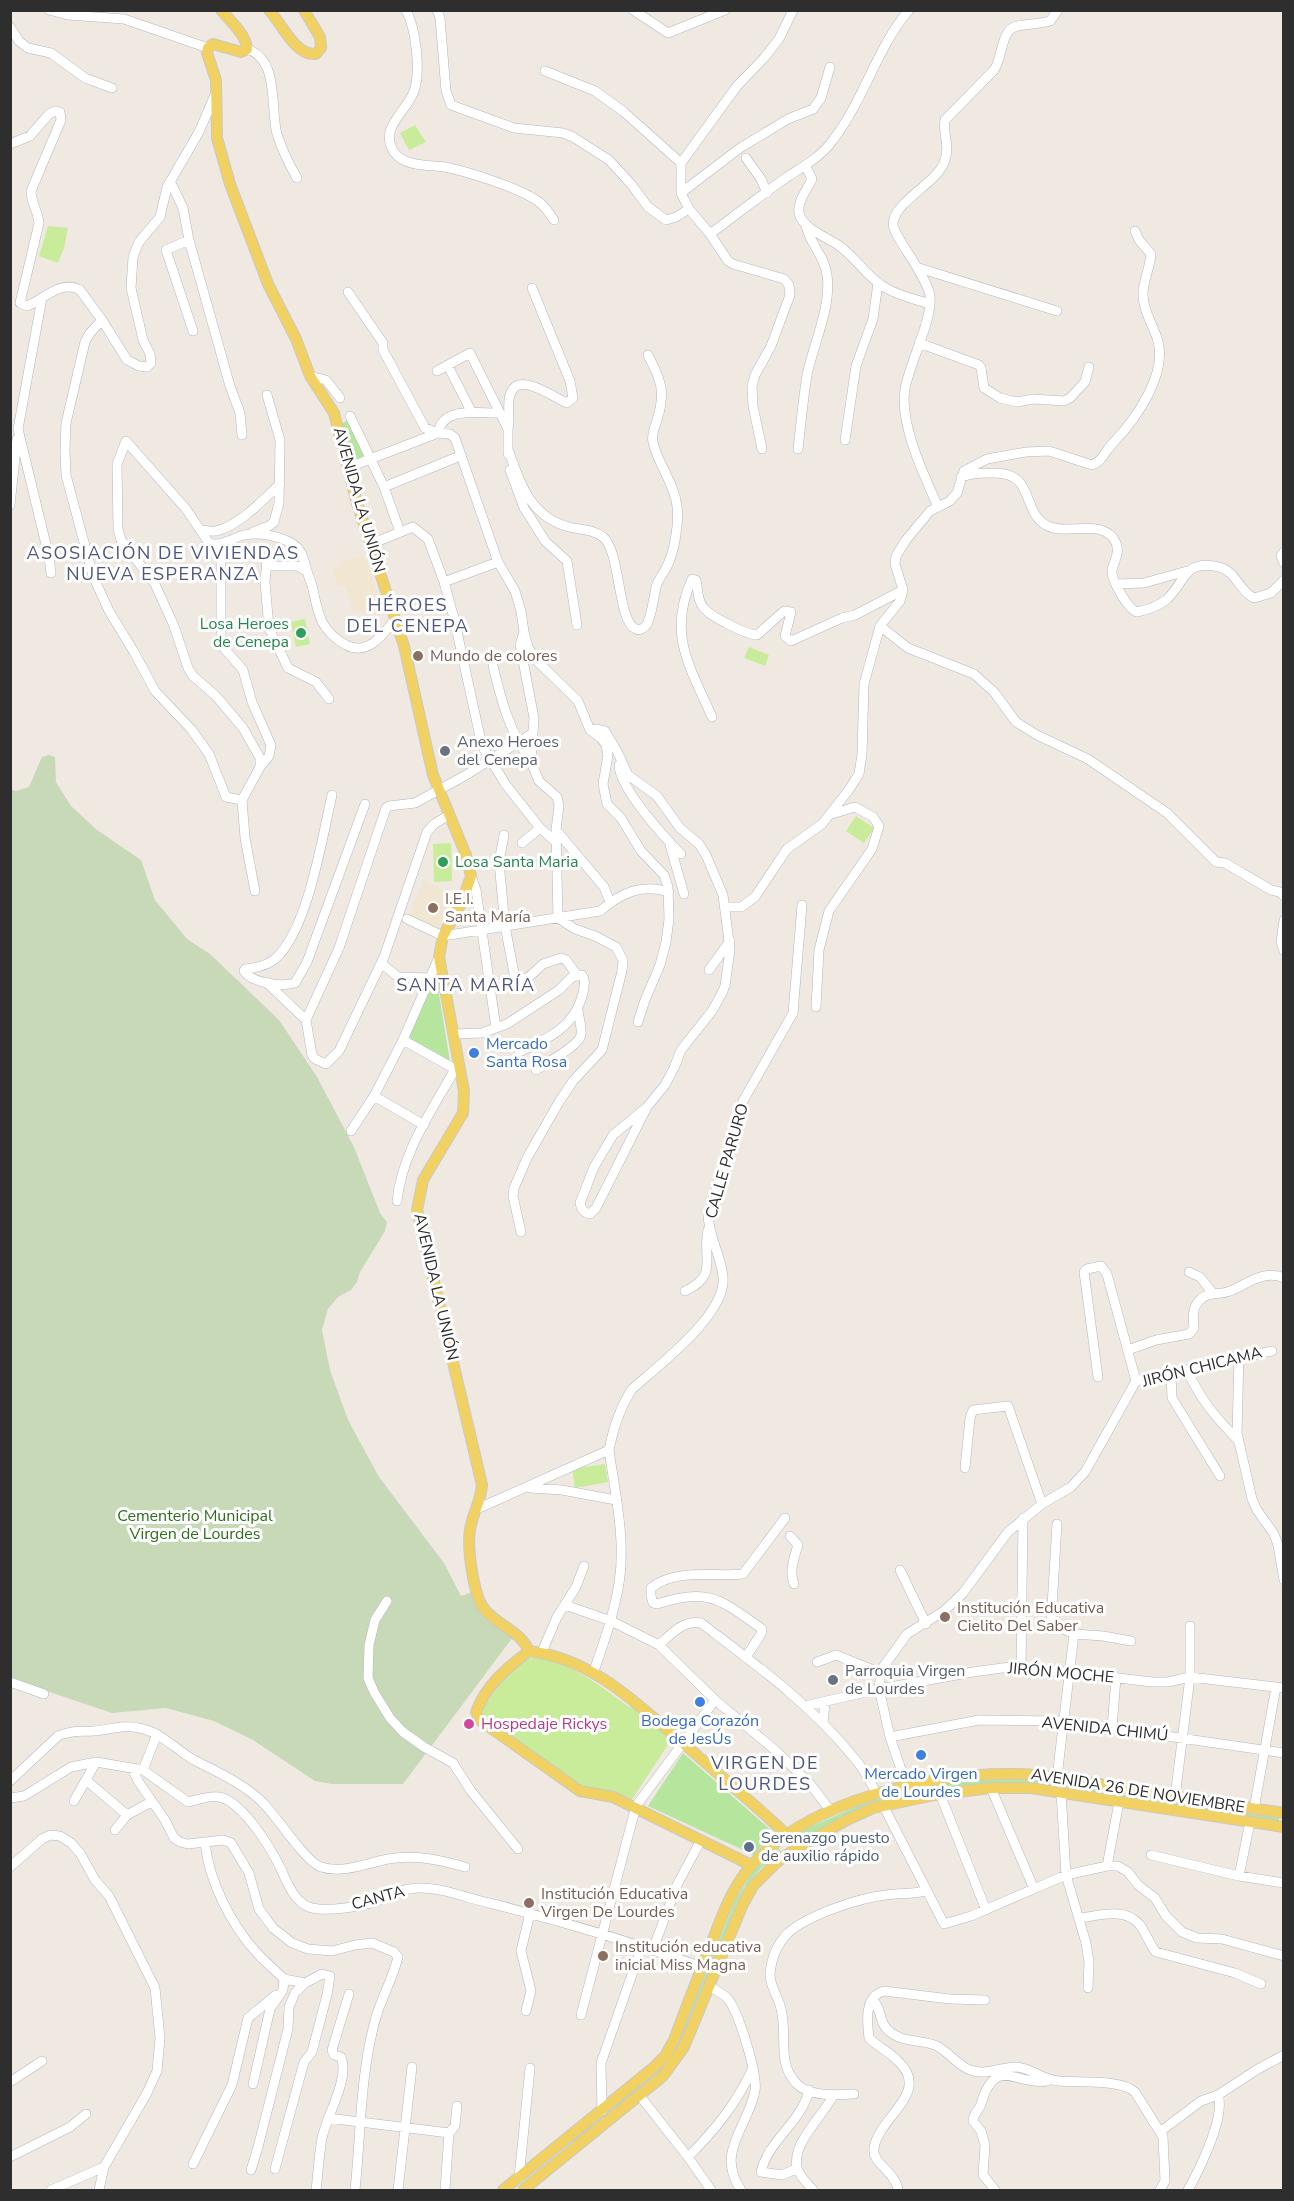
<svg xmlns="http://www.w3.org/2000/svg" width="1294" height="2201" font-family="'Nunito Sans',sans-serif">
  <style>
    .education { fill: #f0e6d1 }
    .green { fill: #b6e59e }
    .cemetery { fill: #c8d9b8 }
    .pitch { fill: #c9ec9a }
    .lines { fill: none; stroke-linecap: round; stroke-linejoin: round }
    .minor-casing { stroke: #b4b7c1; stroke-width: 10 }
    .major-casing { stroke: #c9c9c9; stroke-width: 12 }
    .minor { stroke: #fff; stroke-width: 9 }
    .major { stroke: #f2d163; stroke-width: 10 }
    .leisure-dot { fill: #2e9e5b; stroke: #fff; stroke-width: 2 }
    .education-dot { fill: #8d6e63; stroke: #fff; stroke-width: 2 }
    .worship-dot { fill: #6b7280; stroke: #fff; stroke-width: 2 }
    .shop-dot { fill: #3f7fe0; stroke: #fff; stroke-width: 2 }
    .hotel-dot { fill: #d1479c; stroke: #fff; stroke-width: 2 }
    .service-dot { fill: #5c6f8a; stroke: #fff; stroke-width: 2 }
    .labels { text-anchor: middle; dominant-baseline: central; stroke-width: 6; stroke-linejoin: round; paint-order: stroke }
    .street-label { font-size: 16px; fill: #2e2e2e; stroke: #fff }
    .leisure-label { font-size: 16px; fill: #27864d; stroke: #fff; text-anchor: end }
    .education-label { font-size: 16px; fill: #785e54; stroke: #fff; text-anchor: start }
    .worship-label { font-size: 16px; fill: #5b616d; stroke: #fff; text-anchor: start }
    .shop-label { font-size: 16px; fill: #366cbe; stroke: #fff }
    .park-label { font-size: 16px; fill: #2c6e1b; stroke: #fff }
    .hotel-label { font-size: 16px; fill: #b23c85; stroke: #fff; text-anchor: start }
    .service-label { font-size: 16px; fill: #4e5e75; stroke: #fff; text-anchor: start }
    .neighbourhood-label { font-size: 18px; letter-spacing: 1.5px; fill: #4d5680; stroke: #fff }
  </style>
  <rect width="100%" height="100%" fill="#efe9e1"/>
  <path class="education" d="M364,556L367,562L384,615L354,611L345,586L338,587L332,568L342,565L341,561Z
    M424,880L459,898L439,931L408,918Z"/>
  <path class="green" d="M348,420L367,458L348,465L341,424Z
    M436,976L450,1062L407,1039Z
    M683,1753L772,1831L771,1836L754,1855L648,1806Z
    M1002,1778L1064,1783L1279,1818V1821L1039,1784L1002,1782L951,1787L869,1803L802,1841L797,1833L866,1802L950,1783Z
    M778,1848L782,1853L762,1867L745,1887L737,1903L685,2035L670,2060L653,2079L573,2144L571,2142L651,2076L677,2046L735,1901L752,1873Z"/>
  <path class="cemetery" d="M49,755L55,757L56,782L71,806L97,830L141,860L155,900L187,939L210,954L279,1020L317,1077L354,1147L380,1213L387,1222L385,1231L360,1272L357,1282L351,1290L338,1297L328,1309L322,1330L330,1370L348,1420L379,1477L444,1563L461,1596L472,1592L480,1614L513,1637L403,1784H332L315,1781L253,1740L214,1721L166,1708L112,1713L11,1679L10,789L16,791L29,787L42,757Z"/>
  <path class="pitch" d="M415,125L426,142L409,150L400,133Z
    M48,226L68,228L64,248L58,263L39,256Z
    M305,619L310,644L296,647L291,622Z
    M749,647L769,655L765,666L744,658Z
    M856,816L874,828L864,843L846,831Z
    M451,843L452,881L434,882L433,844Z
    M605,1464L608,1482L575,1488L572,1469Z
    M534,1657C571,1662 600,1686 629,1707L632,1704L671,1740L631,1801L622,1795L580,1785L496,1727L484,1715L483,1709C495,1689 511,1666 534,1657Z"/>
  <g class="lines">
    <defs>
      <path id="minor" d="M49,10L68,15L124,19L208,48
        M406,10C416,29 421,71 414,91C407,112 378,128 394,152C404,167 430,165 445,167C469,172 516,187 536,200C544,204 549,213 554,220
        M437,10L440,18L446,91L451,105L514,128L563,133L573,137L609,160L631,184L648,207L666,220L676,217L689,209
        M633,10L668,33L725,10
        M793,10L779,39L764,58L737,86L681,163V193L689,209L710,234C736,215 761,195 787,177C804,166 821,157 833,140C864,100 876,49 909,10
        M10,27L19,41L28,48L51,53L85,78L112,88
        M247,49C280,59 270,109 277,134C282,150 289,164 297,178
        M545,71L595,91L624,112L681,163
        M10,144L30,136L49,114L56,111L60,112L61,120L31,191C31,203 38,211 39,223L20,303L27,306C43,300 61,279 80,290L102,320L127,360L139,366L147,367L151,363L150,354L143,340L131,288L133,257L139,242L160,217L167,187L199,132L215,95
        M746,158L761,179L767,193
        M806,167L812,179C808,189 797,201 799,213C802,228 826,237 838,245C856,257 866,277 886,288C899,296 915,299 930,304
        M170,181L183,208L189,240L230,386L240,413L242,435
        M681,193L740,148L788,119L813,109L821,98L830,67
        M710,234L728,261L733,264L784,279L789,285L790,295L771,346L755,375L752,386L753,406L762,449
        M189,240L166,250L193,331
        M919,268L1057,311
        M348,292L383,343V350L425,428L438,433C443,405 480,414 499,413
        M42,298L18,429L49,557L51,573
        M102,320L90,333L85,342L66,423L65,450L66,475L93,576L109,611L134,652L155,691L191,729L209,754L226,797L242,800
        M919,343L979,365L981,368L984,388L1000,398L1017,402L1033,399L1064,401L1070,398L1085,382L1089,367
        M448,366L471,411
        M437,371L470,353L508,429V454
        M310,376L326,380L340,398
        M350,416L384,487L400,532
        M508,429C510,419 508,410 509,400C513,367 551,396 567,403L573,398L570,381L532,288
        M845,440L856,366L873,319L878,283
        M508,449C520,483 530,517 569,527C581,530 593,529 603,537C621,551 617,622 636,629C640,631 645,628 647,624C653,612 653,597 657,584C660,577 665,571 668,564C675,549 679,522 677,506C674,482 657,463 653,442C651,435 655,427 657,420C666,392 661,380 648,355
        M798,449C801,424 803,399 807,375C813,345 832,306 827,275C825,256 810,245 806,225
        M347,468L438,433L450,434L455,438L498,562L515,591L521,611L524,632L520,645L534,718L531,762L539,781L557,797L559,805L556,830L558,918L575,929L595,936L616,947L623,960L622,971L602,1050L573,1081L559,1102L527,1158L514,1188L513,1196L521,1232
        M510,470L524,508L530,517L545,541L567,561L577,625
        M961,477C972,473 981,473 993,473C1037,472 1020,513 1048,526C1067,536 1105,517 1116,543C1120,553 1114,561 1112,570C1111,580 1128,609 1137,612C1147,610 1159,606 1167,599C1185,583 1184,558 1219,567C1236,571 1239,591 1254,598L1271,593L1284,580
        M384,487L455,458
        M10,505L17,439
        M938,507C924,475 899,423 905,389C909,365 933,318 930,296C927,275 892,235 893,223C896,201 933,185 943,165C952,145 942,136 945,120L994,70C1003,58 1000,30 1017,26C1028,24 1040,24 1050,21L1058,10
        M202,530C206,530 212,532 216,531C239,526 264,499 280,484
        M253,532L269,526L274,522L279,503L280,440L267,395
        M227,541L222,547L221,552V638L223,647L243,670L252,702L271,745L269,756L260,767L242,800L245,838L255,891
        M371,544L413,527L428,539L444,582L454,618L482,746L506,785L540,828L556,842
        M1284,552L1281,556L1284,563
        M267,558L265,582L269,628L288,668L316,682L329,699
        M267,566H298L306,571
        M444,582L498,562
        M1116,584L1144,583L1187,571
        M880,626L908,648L974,674L994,692L1016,722L1037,735L1088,759L1167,813L1216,862L1225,863L1271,890L1280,892L1284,896
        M524,632L528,647L535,659L578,701L590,730L601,738L606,745L608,755L603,784L607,804L621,818L641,851L664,875L668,887L669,919L666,942L660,965L645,1000L638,1022
        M493,666C502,703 509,730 531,762
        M712,717C690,667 667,634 692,579L696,580C698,588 697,600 703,607C709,616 747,635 757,635L784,611L791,612L785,636L791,641L842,618L855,615L903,590
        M590,730L598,729L605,731L617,751L628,775L657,796L680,828L699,844L706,855L723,895L730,950L725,986L721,995L712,1011L681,1050L674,1068L665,1085L647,1107L613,1135L594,1167L580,1203C581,1209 583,1212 590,1214L596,1208L647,1107
        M619,765C620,789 664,837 681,854
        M260,767V758L243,728L216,696L193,676L188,668L174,626L155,584L121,540L118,529L117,464L126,441L186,509L209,543C221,547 233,538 244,535C259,532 280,536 293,544C302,550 303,558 306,567C307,573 310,579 312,585C318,612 319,630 346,645C367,656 382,636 394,621
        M332,795C322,838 308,930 275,959C266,966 256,968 245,969L244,971C252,983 281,987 295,983L307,962L365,804
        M449,815L434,824L427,832L384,957L339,1051L326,1064L315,1059L312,1055L306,1020L339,948L386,808L389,806L415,803L466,775L533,733
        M556,830L604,887L610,902
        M504,835L499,862L505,926L515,978L518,980L529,977L543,964L561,958L566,960L577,975
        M522,843L540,828
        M670,845L684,894
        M471,876L476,890L496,1028
        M726,907H741L755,897L787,849L822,824L848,791L859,774L862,754L864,684L880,626L900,601L903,590L895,564L896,556L906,540L930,511L950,501L957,493L964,471L987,459L1026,452L1049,451L1092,465C1103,461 1105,451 1113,443C1136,419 1169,373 1157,338C1152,323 1143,310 1143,294C1143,281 1150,268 1151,254L1139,240L1135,231
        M407,919L443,936L600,911C621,893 642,883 669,892
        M1284,920L1281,942L1284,951
        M381,963L398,977L431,978
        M709,970L730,941
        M266,982L306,1020
        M816,1007L819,950L829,911L872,849L879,826L873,817L855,807L832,814
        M454,1034L482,1033L507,1024L559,990L572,977L582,975C586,981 584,986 583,993C574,1028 549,1038 519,1052
        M403,1040L455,1069
        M536,1070C546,1063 579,1046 581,1035C582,1028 579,1018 578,1011
        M374,1096L424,1125
        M351,1131L374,1096L403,1040L439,957
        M397,1201C402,1152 432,1111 455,1069L459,1065
        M1189,1272L1200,1277L1212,1292
        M685,1291C719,1276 702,1258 708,1230
        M1128,1350L1156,1340L1189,1334L1194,1328C1193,1318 1192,1308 1199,1301C1209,1290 1219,1296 1230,1291C1247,1284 1265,1269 1284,1278
        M1239,1357L1237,1433L1252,1499L1257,1510L1274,1534L1278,1545L1284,1580
        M1187,1370C1201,1400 1215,1417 1238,1440
        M1171,1374L1172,1398L1220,1476
        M1098,1377L1084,1272L1087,1269L1101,1266L1107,1274L1136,1381
        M965,1468L970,1418L973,1410L1008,1406L1042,1504
        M530,1488L562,1490L616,1500
        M477,1509L609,1450
        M1057,1524L1051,1623L1074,1634L1103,1636L1131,1641
        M790,1536L798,1545C794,1558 789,1571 794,1584
        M900,1570L926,1624
        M387,1601L375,1620L369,1645L368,1678L374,1692L390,1718L403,1732L424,1747L453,1763L471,1791L518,1849
        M565,1605L611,1621L659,1645L715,1700L775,1750L811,1785L830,1810
        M659,1645C670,1635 684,1619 701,1623C755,1664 812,1705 855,1759C864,1769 870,1782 877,1794
        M542,1652L557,1617L576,1587L584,1566
        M746,1657L761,1634L762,1629C720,1599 708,1587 657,1604L653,1603L651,1596V1588C674,1568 716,1577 743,1574L785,1518
        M817,1662L836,1655L873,1670H881
        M1021,1667L1023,1518
        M594,1671C604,1642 614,1614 619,1583C626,1540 615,1493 609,1450C613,1429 621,1406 632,1389C658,1366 727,1314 723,1277C721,1256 709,1237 708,1215L743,1101L793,1013L802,905
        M10,1682L44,1694
        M805,1706L879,1689L973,1672L1017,1666L1152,1682H1168L1190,1677L1284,1688
        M823,1723L825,1702
        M1112,1728L1116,1678
        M890,1737L979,1720L1062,1721L1284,1753
        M132,1768L138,1781L165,1820L174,1838L180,1842L188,1844L223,1840L231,1843L249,1873L259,1909L273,1928L292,1943L308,1949L332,1951L355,1945L372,1943L394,1952L398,1957C393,1978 382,1997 376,2017C360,2073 361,2133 355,2190
        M143,1770L157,1734
        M1057,1777L1074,1634
        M86,1780L127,1815
        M10,1781L58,1736C70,1730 82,1732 94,1731C110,1730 123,1724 139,1728C161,1732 175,1749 194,1760C219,1773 247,1785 266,1806C279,1820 306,1862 321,1867C343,1874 367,1863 388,1859C414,1854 440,1860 465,1867
        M907,1787L890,1737L879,1689L881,1670L907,1634L944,1611L963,1593L1008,1532L1042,1504L1071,1487L1085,1472L1136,1381L1272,1351
        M991,1788L1034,1889
        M1061,1792L1066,1875L1086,1943L1089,1962L1088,1988
        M940,1794L986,1910
        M1175,1797L1190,1677V1626
        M10,1798L24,1796L71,1767L96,1762L143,1770L188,1802C197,1800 210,1795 219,1797C242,1801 270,1847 280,1867C286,1880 294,1902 309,1907C325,1913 365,1906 380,1900C394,1893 402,1889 418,1888C441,1887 467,1898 489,1903C562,1921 632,1942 702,1967
        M74,1801L96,1762
        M883,1805L944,1924L971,1916L1066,1875L1107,1866H1118L1128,1872L1138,1885L1155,1898L1166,1916L1182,1932L1197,1938L1222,1939L1284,1956
        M1254,1809L1276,1687
        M115,1830L127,1815L151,1802
        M205,1843C209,1881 231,1925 257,1953C265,1962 275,1970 284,1979L283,1990L270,2009L253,2084
        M1151,1855L1239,1876L1284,1883
        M1107,1866L1119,1802
        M10,1867L42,1839L50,1835L60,1836L71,1843L80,1853L95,1880L109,1896L155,1988L160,2038L157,2071L147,2093L104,2167L99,2190
        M1239,1876L1250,1822
        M1080,1918C1098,1916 1125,1907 1139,1924C1146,1932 1149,1944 1156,1952L1235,1973L1261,1984
        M653,1949L677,1885L701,1840
        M709,1986C715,1990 724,1994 728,1999C739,2013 758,2075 755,2091C748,2127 715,2152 741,2190
        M872,2000C883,2008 877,2021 889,2031C902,2043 921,2039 937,2046C949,2052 957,2065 970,2070C985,2076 1001,2067 1016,2067C1031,2068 1043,2080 1059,2081C1079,2083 1121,2079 1135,2092L1163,2137L1165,2181L1160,2190
        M526,2011L531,1991L521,1951L530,1913
        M581,2015L636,1806L715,1700
        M10,2082L42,2061
        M854,2094C838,2095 809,2097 797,2084C776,2063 788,2035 781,2009C779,1998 770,1987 770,1975C771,1959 777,1944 788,1933C808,1915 859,1898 886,1895C900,1893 913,1894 927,1891
        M640,2096L688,2157L711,2190
        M602,2111L601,2063L642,1946
        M328,2118L449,2133
        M1161,2131L1201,2101L1218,2095L1258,2069L1284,2055
        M10,2157L70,2127L86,2114
        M688,2157C715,2130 736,2104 752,2070
        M193,2164L232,2085L248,2018L276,1995
        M275,2169L304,2062L312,2052L327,1995L330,1976L322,1974L305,1983
        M796,2169L782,2175L761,2172C768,2140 802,2122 809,2090
        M251,2170L258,2147L288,2029L289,2007L295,1993L305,1983L284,1979
        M519,2178L530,2068
        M51,2190L104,2167
        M316,2190C318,2173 319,2155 322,2138C327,2115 350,2078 341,2057L334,2055L332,2050L349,1994
        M398,2190L412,2067
        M445,2190L449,2133L455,2126L457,2106
        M813,2190C808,2184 798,2175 797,2167C792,2143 822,2117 833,2096
        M898,2190C896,2172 871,2163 874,2148C879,2116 932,2093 898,2061C890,2052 878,2047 869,2038C867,2022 864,1996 884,1991L950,1999L985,2000
        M995,2190L983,2175L985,2145L981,2131L973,2121C973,2113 979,2111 981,2104C996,2054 1016,2086 1047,2081
        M1188,2190C1199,2170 1226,2117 1218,2095"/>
      <path id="major" d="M221,10C230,21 246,34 247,49L241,52L213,44L208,48L207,53L216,80L217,138L230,184L268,284L296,339L310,376L334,413L357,503L404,646L433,775L466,855L471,876L462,902L443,936L439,957L464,1091L463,1113L423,1180L417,1210L482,1485C481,1500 474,1511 471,1525C466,1543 473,1596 485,1610C499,1626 520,1631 529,1651
        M269,10C282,24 295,56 316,54L321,48L320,37L304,10
        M751,1865L613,1797L580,1791L481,1721L476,1712C486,1685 507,1668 529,1651C593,1659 636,1703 683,1743C717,1773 752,1802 786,1834
        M503,2190L653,2068L665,2056L674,2040C686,2007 699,1975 712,1942C722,1916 732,1887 751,1866C807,1801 932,1772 1014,1774C1050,1774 1086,1782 1122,1788C1176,1797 1230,1805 1284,1813
        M523,2190L663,2076L684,2047L743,1904L753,1886L777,1862L797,1848L847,1820L873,1808L940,1794L991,1788H1031L1284,1827"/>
    </defs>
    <use href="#minor" class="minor-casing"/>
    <use href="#major" class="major-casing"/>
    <use href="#minor" class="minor"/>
    <use href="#major" class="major"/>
  </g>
  <g class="leisure-dot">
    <circle cx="301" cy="633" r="6"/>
    <circle cx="443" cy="862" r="6"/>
  </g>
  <g class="education-dot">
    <circle cx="418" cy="656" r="6"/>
    <circle cx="433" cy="908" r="6"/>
    <circle cx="945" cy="1617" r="6"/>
    <circle cx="529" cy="1903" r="6"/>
    <circle cx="603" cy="1956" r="6"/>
  </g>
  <g class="worship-dot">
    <circle cx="445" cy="751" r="6"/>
    <circle cx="833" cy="1680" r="6"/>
  </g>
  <g class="shop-dot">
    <circle cx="474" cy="1053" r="6"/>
    <circle cx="700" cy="1702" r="6"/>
    <circle cx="921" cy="1755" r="6"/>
  </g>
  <circle class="hotel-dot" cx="469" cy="1724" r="6"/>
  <circle class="service-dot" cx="749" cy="1847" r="6"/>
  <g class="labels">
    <g class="street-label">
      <text transform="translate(359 500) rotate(74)">AVENIDA LA UNIÓN</text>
      <text transform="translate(727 1161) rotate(-74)">CALLE PARURO</text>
      <text transform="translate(436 1287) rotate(77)">AVENIDA LA UNIÓN</text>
      <text transform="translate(1202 1367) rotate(-14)">JIRÓN CHICAMA</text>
      <text transform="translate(1061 1673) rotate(5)">JIRÓN MOCHE</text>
      <text transform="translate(1105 1729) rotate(6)">AVENIDA CHIMÚ</text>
      <text transform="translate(1138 1791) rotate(9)">AVENIDA 26 DE NOVIEMBRE</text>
      <text transform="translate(378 1898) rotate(-15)">CANTA</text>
    </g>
    <g class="leisure-label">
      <text x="289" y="624">Losa Heroes<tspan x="289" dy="18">de Cenepa</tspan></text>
      <text x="455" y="862" text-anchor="start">Losa Santa Maria</text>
    </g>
    <g class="education-label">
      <text x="430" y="656">Mundo de colores</text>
      <text x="445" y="899">I.E.I.<tspan x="445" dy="18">Santa María</tspan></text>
      <text x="957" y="1608">Institución Educativa<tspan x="957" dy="18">Cielito Del Saber</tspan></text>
      <text x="541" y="1894">Institución Educativa<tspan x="541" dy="18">Virgen De Lourdes</tspan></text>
      <text x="615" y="1947">Institución educativa<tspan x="615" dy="18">inicial Miss Magna</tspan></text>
    </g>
    <g class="worship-label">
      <text x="457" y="742">Anexo Heroes<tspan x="457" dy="18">del Cenepa</tspan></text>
      <text x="845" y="1671">Parroquia Virgen<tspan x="845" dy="18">de Lourdes</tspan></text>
    </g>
    <g class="shop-label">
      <text x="486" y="1044" text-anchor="start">Mercado<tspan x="486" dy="18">Santa Rosa</tspan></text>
      <text x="700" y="1721">Bodega Corazón<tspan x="700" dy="18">de JesÚs</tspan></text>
      <text x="921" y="1774">Mercado Virgen<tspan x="921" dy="18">de Lourdes</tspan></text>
    </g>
    <g class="park-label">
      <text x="195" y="1516">Cementerio Municipal<tspan x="195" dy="18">Virgen de Lourdes</tspan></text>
    </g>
    <g class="hotel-label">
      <text x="481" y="1724">Hospedaje Rickys</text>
    </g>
    <g class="service-label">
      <text x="761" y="1838">Serenazgo puesto<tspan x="761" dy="18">de auxilio rápido</tspan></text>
    </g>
    <g class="neighbourhood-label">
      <text x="163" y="553">ASOSIACIÓN DE VIVIENDAS<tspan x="163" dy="21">NUEVA ESPERANZA</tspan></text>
      <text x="408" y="605">HÉROES<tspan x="408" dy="21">DEL CENEPA</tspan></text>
      <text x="466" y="985">SANTA MARÍA</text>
      <text x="765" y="1763">VIRGEN DE<tspan x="765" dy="21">LOURDES</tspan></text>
    </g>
  </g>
  <rect width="1294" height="2201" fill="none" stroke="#2e2e2e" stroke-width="24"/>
</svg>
